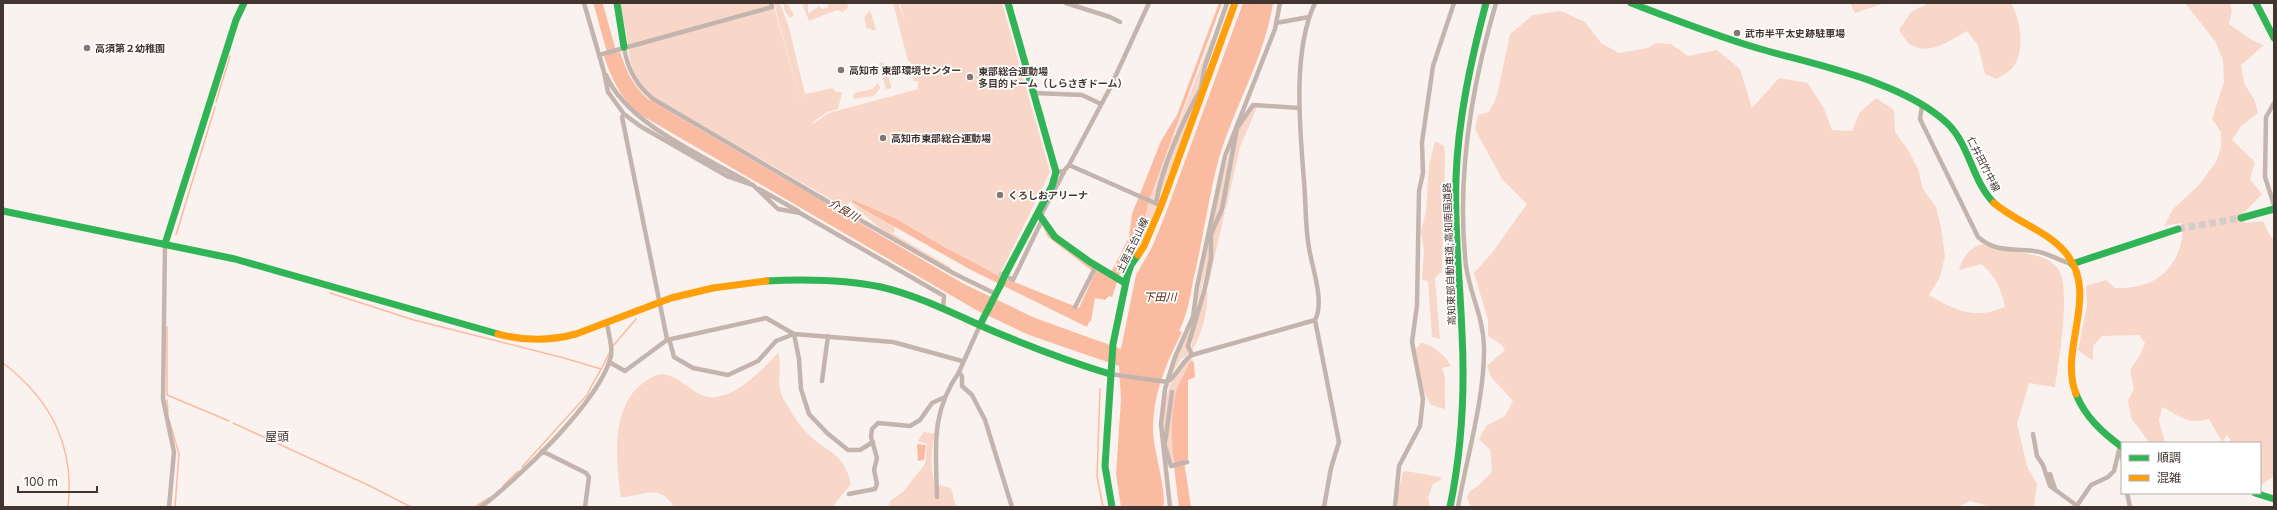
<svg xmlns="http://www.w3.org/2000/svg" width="2277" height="510" font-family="Inter,'Noto Sans JP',sans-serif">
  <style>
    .green { fill: #f8d6c8 }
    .water { fill: #fabba1 }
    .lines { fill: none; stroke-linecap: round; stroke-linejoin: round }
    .stream { stroke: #fabba1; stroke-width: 1.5 }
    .river { stroke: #fabba1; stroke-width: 9 }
    .street-tunnel { stroke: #d5ccc9; stroke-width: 4.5; stroke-dasharray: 4.5 2; stroke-linecap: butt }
    .secondary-tunnel { stroke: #d5ccc9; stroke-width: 7; stroke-dasharray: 7 3.5; stroke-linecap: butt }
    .street { stroke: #c4b4ae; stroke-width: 4.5 }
    .fast { stroke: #30b455; stroke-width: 7 }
    .slow { stroke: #ff9f0a; stroke-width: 7 }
    .fast-bridge { stroke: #30b455; stroke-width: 7 }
    .poi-dot { fill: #827772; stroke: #fff; stroke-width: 1.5 }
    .labels { text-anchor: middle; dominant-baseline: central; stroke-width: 3.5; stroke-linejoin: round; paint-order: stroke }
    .poi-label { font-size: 10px; font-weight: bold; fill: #42352f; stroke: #fff; text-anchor: start }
    .street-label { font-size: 10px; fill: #42352f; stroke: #fff }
    .water-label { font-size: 11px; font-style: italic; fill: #5a240b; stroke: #fff }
    .quarter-label { font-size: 12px; fill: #42352f; stroke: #fff }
  </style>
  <rect width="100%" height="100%" fill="#faf2ef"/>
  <path class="green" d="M620,3H773L804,114L774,3H780L789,28L805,94L833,88L836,92H842L838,109L827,112L813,122V124L829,113L918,89L917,87L919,82L913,81V73L910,71L911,63L908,61L893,3H898L905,21L900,3H1002L1050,172L999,276L961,257L894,217L852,200L848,204L863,218H861L845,206L844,207L655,98C635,83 630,67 628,44C626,30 622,16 620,3Z
    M783,3H787L794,15L790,18L785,11Z
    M802,3H808V14L819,6L822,9L827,8L829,3H847L848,7L843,12L837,10L809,21Z
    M1850,3H1885L1855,13Z
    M1929,3H2011C2021,21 2025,48 2014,66C2011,71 2002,75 1997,79L1985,74L1978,45L1967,31C1950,40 1931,56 1911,45C1906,42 1902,34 1899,30L1911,12Z
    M2185,3H2230L2232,11L2229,24C2241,32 2250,41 2264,45L2241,65L2244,83L2255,101L2258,113L2241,126L2232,140L2255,162L2250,179L2262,194L2241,216L2245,223L2263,221L2269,234L2274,240V476L2260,486V443H2232L2227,435L2222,442L2209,419C2187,425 2180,416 2162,407L2159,421L2165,442L2150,443L2131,418L2128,400L2134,389L2130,370L2140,355L2145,343L2139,335L2102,336L2093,346V361L2078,350L2087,305L2086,286L2106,280L2115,288C2146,289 2170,278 2180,247C2182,239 2184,231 2181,223L2164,226L2173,209L2199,185L2216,162L2221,147V132L2212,119L2224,82L2223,60L2215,41Z
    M870,10L876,29L872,31L871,28L867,29L864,18Z
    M1561,11L1585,22L1601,43L1619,53L1648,48L1656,43L1671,44L1688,56L1717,50L1740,69L1752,108L1779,78L1808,83L1824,109L1832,130L1852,131L1860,112L1876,98L1894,110L1895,132L1908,150L1918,169L1923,189L1936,207L1941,228L1945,256L1940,277L1929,295C1956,311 1974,320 2005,307C2001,289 1996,276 1981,264L1959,270C1962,258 1971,245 1985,244C1991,243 2000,248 2006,250C2024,254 2053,253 2061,275C2069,298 2059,362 2055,387L2029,383L2017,424L2027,466L2037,484L2034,506L1992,507L1970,501L1958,507H1471L1467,497L1470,491L1478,486L1492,472L1490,450L1479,439L1486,426L1505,416L1513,401L1491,377L1487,366L1505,350L1502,345L1488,336V320L1474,273L1491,254L1527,204L1502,179L1475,129L1478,115L1489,112L1497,96L1510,34L1533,15Z
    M1211,39L1213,40L1198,90L1188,108L1178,134L1175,133Z
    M883,62L891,85V88L886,89L879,63Z
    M878,83L880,88L874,96L853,99L854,93L873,89Z
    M1200,92L1158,201C1161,169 1186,122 1200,92Z
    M1253,107H1257L1240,147L1226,209L1223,207L1239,127Z
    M1236,129C1232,163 1224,200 1211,232L1216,200Z
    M1174,135L1177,136L1155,201L1150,199Z
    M1435,141L1444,146L1445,157L1442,271L1435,278L1440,339L1432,337L1428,281L1422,280L1424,250L1421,232L1426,211L1429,166Z
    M1149,202L1156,207L1143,240L1125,272L1122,273L1138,242L1142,231L1141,224Z
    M851,204L878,213L883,221L885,220L894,225L895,232L892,233L950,267V269L886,233Z
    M1225,211L1208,287L1212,236L1222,212Z
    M1209,237V259L1195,314Z
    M1207,290C1209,306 1202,336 1192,350C1190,342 1202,296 1207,290Z
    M1192,327L1187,349L1189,354L1181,359L1171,375L1179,351Z
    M1421,343C1432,344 1447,357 1451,366L1442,368L1445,377V409L1431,405L1423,390L1416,349Z
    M778,353C783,367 776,382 782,396C787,406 799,425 806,432C827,454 843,450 851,484L834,505V507H674C658,482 645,496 621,497C616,462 610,407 643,383C647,380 656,374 662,374C681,375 697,401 717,397C743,392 760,371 778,353Z
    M1191,359L1194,361H1190L1177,391L1174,401L1173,464L1167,446L1170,392L1164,441C1161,411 1165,377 1191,359Z
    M924,432L935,434C931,452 930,467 935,484L951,488L956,507H888L891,500L903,492L925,464L927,444L918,441Z
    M1406,471L1440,477L1441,480L1433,484L1428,498L1430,507H1398V492L1403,472Z"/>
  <path class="water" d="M1219,3H1222L1149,201L1138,242L1119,276L1112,297L1109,296L1105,300L1095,298L1091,321L1089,322L1087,327L971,270L851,202L853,200L895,218L946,248L999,276L1079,308L1095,273L1048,237L1042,225L1044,224L1051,237L1110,271L1113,269L1129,237L1132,214L1161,141L1177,115Z
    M1243,3H1273C1264,59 1235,105 1219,158C1208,199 1203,240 1193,281C1190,298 1187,315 1179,331L1182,332C1166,364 1154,391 1153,428C1152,445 1168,495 1163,507H1121L1116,474L1121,399L1119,366L1029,335L978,311L641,115C621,99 612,80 604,56L620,52C626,70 633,86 648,99L964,284L1035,318L1121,349L1136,275L1152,247L1164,218Z
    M1190,361L1194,362L1195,377L1188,380V459L1184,461L1191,507H1179C1175,471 1167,428 1176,392C1179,382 1186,372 1190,361Z
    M917,444L926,445L924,460L918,461Z"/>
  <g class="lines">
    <path class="stream" d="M216,102L230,56
      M176,235L215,107
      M330,293L414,320L564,358L601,369
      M167,327V395L229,421
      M613,346L636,319
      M3,363C51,400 75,446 68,507
      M1100,389L1097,476L1103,507
      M167,400L168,412
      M169,420L179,454L175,507
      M233,423L368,485L411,507
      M522,467L587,395C594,380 603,368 609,353
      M503,486L518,471
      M475,507L489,498"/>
    <path class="river" d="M598,3L614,61"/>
    <path class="street-tunnel" d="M999,273L1007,277"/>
    <path class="secondary-tunnel" d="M2178,229L2241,218"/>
    <path class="street" d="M584,3L604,72L608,92L624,114L622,117L667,339L670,342L674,357L693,368L728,375L758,361L776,341L794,334L893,342L962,361
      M1066,3L1110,17L1120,22
      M1315,3C1292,51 1300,129 1304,181C1306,203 1305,226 1309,248C1312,267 1325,302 1315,320L1339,442L1331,468L1324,507
      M1276,23L1309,17
      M624,47C627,68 637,86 653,99L825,200L955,274L996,294
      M599,55L772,7L771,3
      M606,75C627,124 702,155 748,182
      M1201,87L1205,66L1227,3
      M1034,93L1082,95L1101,104
      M2274,103L2266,117L2265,177L2274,205
      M1922,106L1920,119L1978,237C1997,253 2011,248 2034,251C2047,252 2059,261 2072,264
      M624,114L640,126L727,176L753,185L778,209L800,213L944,296L943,308
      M1069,165L1157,204
      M1056,172L1064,171L1069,165L1110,88L1149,3
      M759,189L798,211
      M1156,204C1161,168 1183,121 1200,90
      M1041,215L1064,172
      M165,244L163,399L174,452L169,507
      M1010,278L1013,280L1043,218
      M1075,307L1096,266
      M980,325L959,372L962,376V386L972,395L985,420L1012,507
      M1192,355L1188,346L1205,288L1211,258V234L1222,209L1237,128L1253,105L1299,108
      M609,362L625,371L667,340L766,318L794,334L799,359L801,389L809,414L827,433L848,450H860L873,442
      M1110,374L1167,382C1178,375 1181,362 1192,355L1315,320
      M822,381L828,336
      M2033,434L2037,456L2043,465L2050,486L2076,505
      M1164,443L1171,466L1187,462
      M1165,443L1172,392
      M2120,447L2122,458
      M542,451L586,473L589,477L585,507
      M2050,474L2055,489
      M2127,493L2130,507
      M849,494L875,489L877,484L874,470L877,458L871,437L872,429L878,423L910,426L920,420L932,403L943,398
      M937,497C936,448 930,414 959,372
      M481,507C517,480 601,400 611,356C613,347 608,333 607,323
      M1170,507L1161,424L1165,389L1175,357L1193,317L1197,287L1225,156L1275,29L1280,3
      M1395,507L1399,466L1420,426L1423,399L1412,342L1417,305L1419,191L1423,173L1422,142L1433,66L1454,3
      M1458,507C1467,456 1485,397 1484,346C1483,316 1470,294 1466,266C1456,177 1471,88 1496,3
      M2076,507L2091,485L2108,477L2114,471L2120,446"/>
    <path class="fast" d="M617,3L624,47
      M1631,3C1673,19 1714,35 1757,48C1815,65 1902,81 1947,123C1970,145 1972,181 1994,203
      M2256,3L2274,38
      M3,211L235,259L498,334
      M1038,213L1055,237L1090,262L1125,283
      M2241,218L2274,209
      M165,244L236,20L244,3
      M2072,264L2178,229
      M1006,273L1052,186L1056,172L1008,3
      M766,281C804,279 843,279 881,287C920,296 956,315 993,331C1031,347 1070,362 1110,374
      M980,325L1000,286
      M2076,394C2085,417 2103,433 2122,447
      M2255,493L2274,499
      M1112,507L1105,466L1113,344L1127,277L1131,265L1138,255
      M1450,507C1462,449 1465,391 1462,333C1460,281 1454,230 1456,178C1458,119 1471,60 1486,3"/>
    <path class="slow" d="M1994,203C2016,222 2046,230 2065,252C2101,294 2058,348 2076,394
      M1138,255L1144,246L1161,206L1235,3
      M498,334C524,341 550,341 576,334L671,298L713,288L766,281"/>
    <path class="fast-bridge" d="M1000,286L1006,273"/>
  </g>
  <g class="poi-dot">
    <circle cx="1737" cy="33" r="4"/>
    <circle cx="87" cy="48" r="4"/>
    <circle cx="841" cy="70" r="4"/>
    <circle cx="970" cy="77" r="4"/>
    <circle cx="883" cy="138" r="4"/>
    <circle cx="1000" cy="195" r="4"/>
  </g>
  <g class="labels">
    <g class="poi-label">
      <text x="1745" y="33">武市半平太史跡駐車場</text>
      <text x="95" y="48">高須第２幼稚園</text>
      <text x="849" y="70">高知市 東部環境センター</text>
      <text x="978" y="71">東部総合運動場<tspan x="978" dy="12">多目的ドーム（しらさぎドーム）</tspan></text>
      <text x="891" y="138">高知市東部総合運動場</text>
      <text x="1008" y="195">くろしおアリーナ</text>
    </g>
    <g class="street-label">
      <text transform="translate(1984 164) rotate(63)">仁井田竹中線</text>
      <text transform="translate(1132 245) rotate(-64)">土居五台山線</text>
      <text transform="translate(1449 254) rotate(-92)">高知東部自動車道;高知南国道路</text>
    </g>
    <g class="water-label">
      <text transform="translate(844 210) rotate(30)">介良川</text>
      <text x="1160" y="297">下田川</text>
    </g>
    <g class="quarter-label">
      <text x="277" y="436">屋頭</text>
    </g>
  </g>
  <rect width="2277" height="510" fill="none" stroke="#42352f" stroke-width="8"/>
  <rect x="2121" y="442" width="140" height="52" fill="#ffffff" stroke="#b3aeac"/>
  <rect x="2129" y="455" width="20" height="6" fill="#30b455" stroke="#b3aeac"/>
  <text x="2157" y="462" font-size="12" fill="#42352f">順調</text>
  <rect x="2129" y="475" width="20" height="6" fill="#ff9f0a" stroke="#b3aeac"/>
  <text x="2157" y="482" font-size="12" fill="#42352f">混雑</text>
  <path d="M18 486v6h79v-6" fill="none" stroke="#42352f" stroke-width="2"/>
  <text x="24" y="486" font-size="12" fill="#42352f" stroke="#ffffff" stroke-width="3" paint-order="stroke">100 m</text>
</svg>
